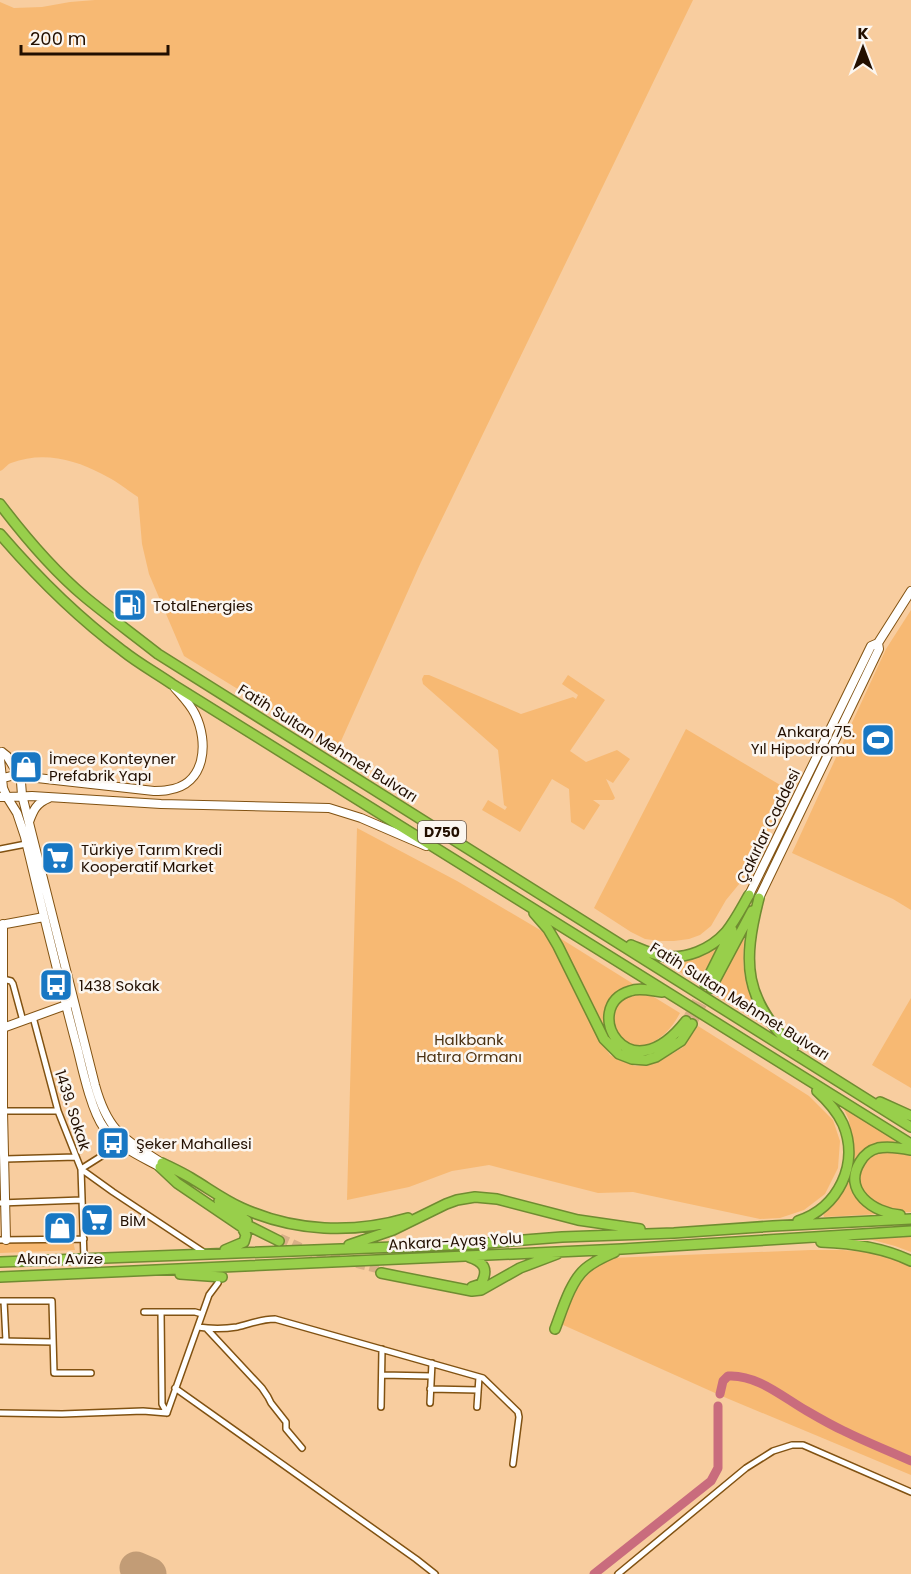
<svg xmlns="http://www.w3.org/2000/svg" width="911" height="1574" font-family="Poppins,sans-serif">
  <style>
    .green { fill: #f7b973 }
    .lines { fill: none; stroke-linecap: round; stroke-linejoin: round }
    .river { stroke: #c96c7d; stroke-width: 9 }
    .runway { stroke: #c29c76; stroke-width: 33 }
    .highway-tunnel { stroke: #d8b087; stroke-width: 9; stroke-dasharray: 9 4.5; stroke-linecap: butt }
    .street-casing { stroke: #815212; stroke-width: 8 }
    .secondary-casing { stroke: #815212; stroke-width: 10 }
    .highway-casing { stroke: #6f8c31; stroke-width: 12 }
    .street { stroke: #fff; stroke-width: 5 }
    .secondary { stroke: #fff; stroke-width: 8 }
    .highway { stroke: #98cf4b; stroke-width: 9 }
    .labels { text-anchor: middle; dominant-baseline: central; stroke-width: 5; stroke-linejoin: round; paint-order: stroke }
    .shield { fill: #fbf6f0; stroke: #635448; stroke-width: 1.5 }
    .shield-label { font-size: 14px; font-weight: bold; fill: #220f00 }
    .poi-label { font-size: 15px; fill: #220f00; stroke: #fbf6f0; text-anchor: start }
    .street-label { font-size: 15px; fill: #220f00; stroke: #fbf6f0 }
    .park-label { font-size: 15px; fill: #4c3212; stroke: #fbf6f0 }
  </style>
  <rect width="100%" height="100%" fill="#f8cd9f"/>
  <path class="green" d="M95,0H693L421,562L337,750L184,656L149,574L142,544L138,497C126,489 115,480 102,474C74,459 42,451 11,463C6,465 5,469 0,471V2L14,8L42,7L70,2Z
    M911,610V910L893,899L792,853L886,649Z
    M424,675H429L521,714L573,697L576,699L578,695L562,684L568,675L605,700L570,751L586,762L617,750L630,759L613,783L606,779L615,798L613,800H593L600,805L584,830L571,822L569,789L552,779L520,832L482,810L488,800L505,810L507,807L504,805L498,750L423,684L422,679Z
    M686,729L782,786L785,790V799L749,872L726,900L711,926L700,935L689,939L674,941H660L645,939L631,932L594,908Z
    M357,828L457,881L547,934L596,1034L610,1055L635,1066L656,1063L682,1048L698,1026L809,1096L833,1120L840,1141L838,1168L825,1194L804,1210L780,1218L760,1219L633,1192L598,1193L489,1165L452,1171L409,1187L347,1200Z
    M745,933C740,973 745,994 767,1027L713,994Z
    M555,935L635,985C609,992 604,1004 604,1030Z
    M722,938L698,984L660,958H676Z
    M634,993L649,994L680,1013C673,1026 665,1036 651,1043C648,1044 645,1046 642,1047C626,1050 611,1033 613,1018C613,1012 617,1005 620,1000Z
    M911,998V1088L872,1065Z
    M842,1105L894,1137L895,1143C864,1147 854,1148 852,1182L879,1214L824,1217L823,1213L836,1201L844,1187L851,1145L849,1120Z
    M894,1151L911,1156V1212C902,1212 891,1213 883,1209C865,1200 853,1182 865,1163C868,1160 872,1155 875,1153C880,1151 889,1152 894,1151Z
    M911,1236V1252L895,1246L869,1239Z
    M73,1241L75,1250L0,1253V1243Z
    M811,1250H842L878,1253L911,1265V1475L724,1397L561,1324L576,1287L593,1267L610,1258Z"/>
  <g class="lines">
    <path class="river" d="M720,1394L723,1381L728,1376C757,1374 784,1398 807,1411C819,1418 831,1425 844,1431C866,1442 889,1451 911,1461
      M594,1574L711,1481L718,1468V1406"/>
    <path class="runway" d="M136,1568L150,1574"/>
    <path class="highway-tunnel" d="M686,1021L705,984
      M692,1024L711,988
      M280,1238L311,1252L383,1270"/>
    <defs>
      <path id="street" d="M0,849L26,844
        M3,979L11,981L13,984L23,1021
        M33,1017L58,1111L81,1169L113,1192L205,1253
        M2,1111H58
        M5,1159L76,1157
        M0,1203L82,1200
        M0,1240L84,1239
        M84,1258L81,1169L119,1145
        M0,1301H52L54,1373H91
        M4,1301L6,1341
        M144,1312H195L202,1314
        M161,1312L162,1404L167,1413
        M198,1327C211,1329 224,1329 237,1327C250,1324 261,1319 275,1319L483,1378L518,1412L519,1417L513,1464
        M207,1329L262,1388L268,1397L271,1403L286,1422V1429L302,1448
        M0,1341L53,1342
        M382,1375L431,1376
        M175,1388L416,1559L435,1574
        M430,1389L478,1390
        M430,1403L432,1363
        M381,1407L382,1349
        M477,1407L479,1377
        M0,1413L62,1414L143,1411L167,1413
        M167,1413L209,1295L218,1283
        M618,1574L746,1468L773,1451L792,1445H803L911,1492"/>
      <path id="secondary" d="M878,643L911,591
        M0,757L2,752L7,756L19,776L154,791C158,791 163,791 168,790C206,785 209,742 195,714C190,704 182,696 175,688
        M0,759L3,788L7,797L32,796L161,804L329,808L361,818L426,846
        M0,779L11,776H19L21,782L22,795L95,1085C108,1132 123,1138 162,1163
        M0,797H7L17,813L25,837C42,908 59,980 78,1051C83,1072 92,1112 104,1128C118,1147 140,1156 160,1167
        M29,822C33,811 36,803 49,798
        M749,895L871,646L878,643L879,649L759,898
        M3,924V1111L6,1240
        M0,925L44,917
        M0,1029L69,1004"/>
      <path id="highway" d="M0,504C25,537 53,570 85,597C108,616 134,635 158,654L911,1127
        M0,534C37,577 77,617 123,651C138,663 156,673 172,684L911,1144
        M759,898C742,964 744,998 793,1048
        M534,913L548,929L558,946L604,1039L619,1054L632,1059L646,1060L656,1057L681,1041L692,1024
        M631,945C641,949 651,954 662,956C686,960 711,949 726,932C735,921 742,907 749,895
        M705,984L732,930
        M711,988L752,911
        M662,992C652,991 640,987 630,991C580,1006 627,1097 686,1021
        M880,1102L911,1116
        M162,1163C172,1168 181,1172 191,1178C208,1188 224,1200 242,1208C295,1232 353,1234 408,1218
        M160,1167L177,1183L242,1227L246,1235L244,1242L225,1250
        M219,1201L247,1221
        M900,1215C874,1213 842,1191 860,1162C864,1155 870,1150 878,1148C888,1146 901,1148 911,1150
        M239,1221L279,1241
        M798,1221C838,1208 860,1164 843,1124C837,1111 828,1101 817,1091
        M821,1242C852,1243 882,1247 911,1261
        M349,1245L393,1230L446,1204L457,1200L475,1197L497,1199L578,1220L640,1229
        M469,1257C484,1262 489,1269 481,1284L472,1287
        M0,1262L475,1244L562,1237L674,1233L773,1226L911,1219
        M381,1273L472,1291L481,1290L520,1268L557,1254
        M180,1274L222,1277
        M0,1277L622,1249L911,1231
        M555,1329C562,1311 570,1282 585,1269C594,1261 604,1257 615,1252"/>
    </defs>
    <use href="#street" class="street-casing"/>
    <use href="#secondary" class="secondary-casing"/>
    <use href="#highway" class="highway-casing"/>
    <use href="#street" class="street"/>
    <use href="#secondary" class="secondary"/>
    <use href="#highway" class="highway"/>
  </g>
  <defs>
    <symbol id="fuel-square" viewBox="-11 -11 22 22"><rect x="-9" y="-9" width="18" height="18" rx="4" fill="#1877c3" stroke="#fbf6f0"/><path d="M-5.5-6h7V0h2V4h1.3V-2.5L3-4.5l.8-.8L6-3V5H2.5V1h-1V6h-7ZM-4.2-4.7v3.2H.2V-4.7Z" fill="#fff"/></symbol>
    <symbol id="stadium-square" viewBox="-11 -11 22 22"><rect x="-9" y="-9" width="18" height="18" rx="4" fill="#1877c3" stroke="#fbf6f0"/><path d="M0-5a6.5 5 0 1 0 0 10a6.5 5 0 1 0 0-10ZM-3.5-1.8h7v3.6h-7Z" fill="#fff"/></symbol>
    <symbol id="shop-square" viewBox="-11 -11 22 22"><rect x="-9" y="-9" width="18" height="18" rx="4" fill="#1877c3" stroke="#fbf6f0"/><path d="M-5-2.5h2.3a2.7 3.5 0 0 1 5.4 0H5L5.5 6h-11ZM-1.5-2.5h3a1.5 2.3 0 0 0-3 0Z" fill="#fff"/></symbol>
    <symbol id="supermarket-square" viewBox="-11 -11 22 22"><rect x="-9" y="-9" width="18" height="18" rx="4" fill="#1877c3" stroke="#fbf6f0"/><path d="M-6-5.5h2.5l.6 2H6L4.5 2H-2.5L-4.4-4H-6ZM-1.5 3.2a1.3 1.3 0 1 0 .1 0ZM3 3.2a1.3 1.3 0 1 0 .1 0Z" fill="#fff"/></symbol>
    <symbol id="bus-square" viewBox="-11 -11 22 22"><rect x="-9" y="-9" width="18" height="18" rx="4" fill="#1877c3" stroke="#fbf6f0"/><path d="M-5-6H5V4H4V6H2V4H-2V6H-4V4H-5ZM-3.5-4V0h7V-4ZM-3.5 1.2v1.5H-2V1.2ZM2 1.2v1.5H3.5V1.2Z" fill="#fff"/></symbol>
  </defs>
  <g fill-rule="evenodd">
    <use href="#fuel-square" x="111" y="586" width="38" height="38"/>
    <use href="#stadium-square" x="859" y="721" width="38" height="38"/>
    <use href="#shop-square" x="7" y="748" width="38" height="38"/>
    <use href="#supermarket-square" x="39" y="839" width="38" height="38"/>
    <use href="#bus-square" x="37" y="966" width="38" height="38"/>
    <use href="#bus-square" x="94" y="1124" width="38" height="38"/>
    <use href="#supermarket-square" x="78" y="1201" width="38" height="38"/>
    <use href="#shop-square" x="41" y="1209" width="38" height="38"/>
  </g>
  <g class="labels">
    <rect class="shield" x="418" y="821" width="48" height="22" rx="4.5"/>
    <g class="shield-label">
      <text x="442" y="832">D750</text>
    </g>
    <g class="poi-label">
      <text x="153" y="605">TotalEnergies</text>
      <text x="855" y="731" text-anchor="end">Ankara 75.<tspan x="855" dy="17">Yıl Hipodromu</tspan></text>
      <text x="49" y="758">İmece Konteyner<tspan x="49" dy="17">Prefabrik Yapı</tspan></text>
      <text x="81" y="849">Türkiye Tarım Kredi<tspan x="81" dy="17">Kooperatif Market</tspan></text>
      <text x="79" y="985">1438 Sokak</text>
      <text x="136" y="1143">Şeker Mahallesi</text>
      <text x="120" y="1220">BİM</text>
      <text x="60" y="1258" text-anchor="middle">Akıncı Avize</text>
    </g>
    <g class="street-label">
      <text transform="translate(328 743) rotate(32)">Fatih Sultan Mehmet Bulvarı</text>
      <text transform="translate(768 826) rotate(-64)">Çakırlar Caddesi</text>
      <text transform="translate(740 1001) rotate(32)">Fatih Sultan Mehmet Bulvarı</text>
      <text transform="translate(73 1110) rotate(72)">1439. Sokak</text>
      <text transform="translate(455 1241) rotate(-3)">Ankara-Ayaş Yolu</text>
    </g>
    <g class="park-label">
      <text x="469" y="1039">Halkbank<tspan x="469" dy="17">Hatıra Ormanı</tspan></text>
    </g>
  </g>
  <g transform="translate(863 48)" stroke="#fbf6f0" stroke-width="4.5" paint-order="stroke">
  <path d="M0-4.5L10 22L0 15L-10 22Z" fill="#220f00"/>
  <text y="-9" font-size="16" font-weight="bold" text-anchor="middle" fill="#220f00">K</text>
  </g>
  <path d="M21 45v9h147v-9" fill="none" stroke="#220f00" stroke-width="3"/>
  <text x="30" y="45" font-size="18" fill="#220f00" stroke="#fbf6f0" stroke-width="4.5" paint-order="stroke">200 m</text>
</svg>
